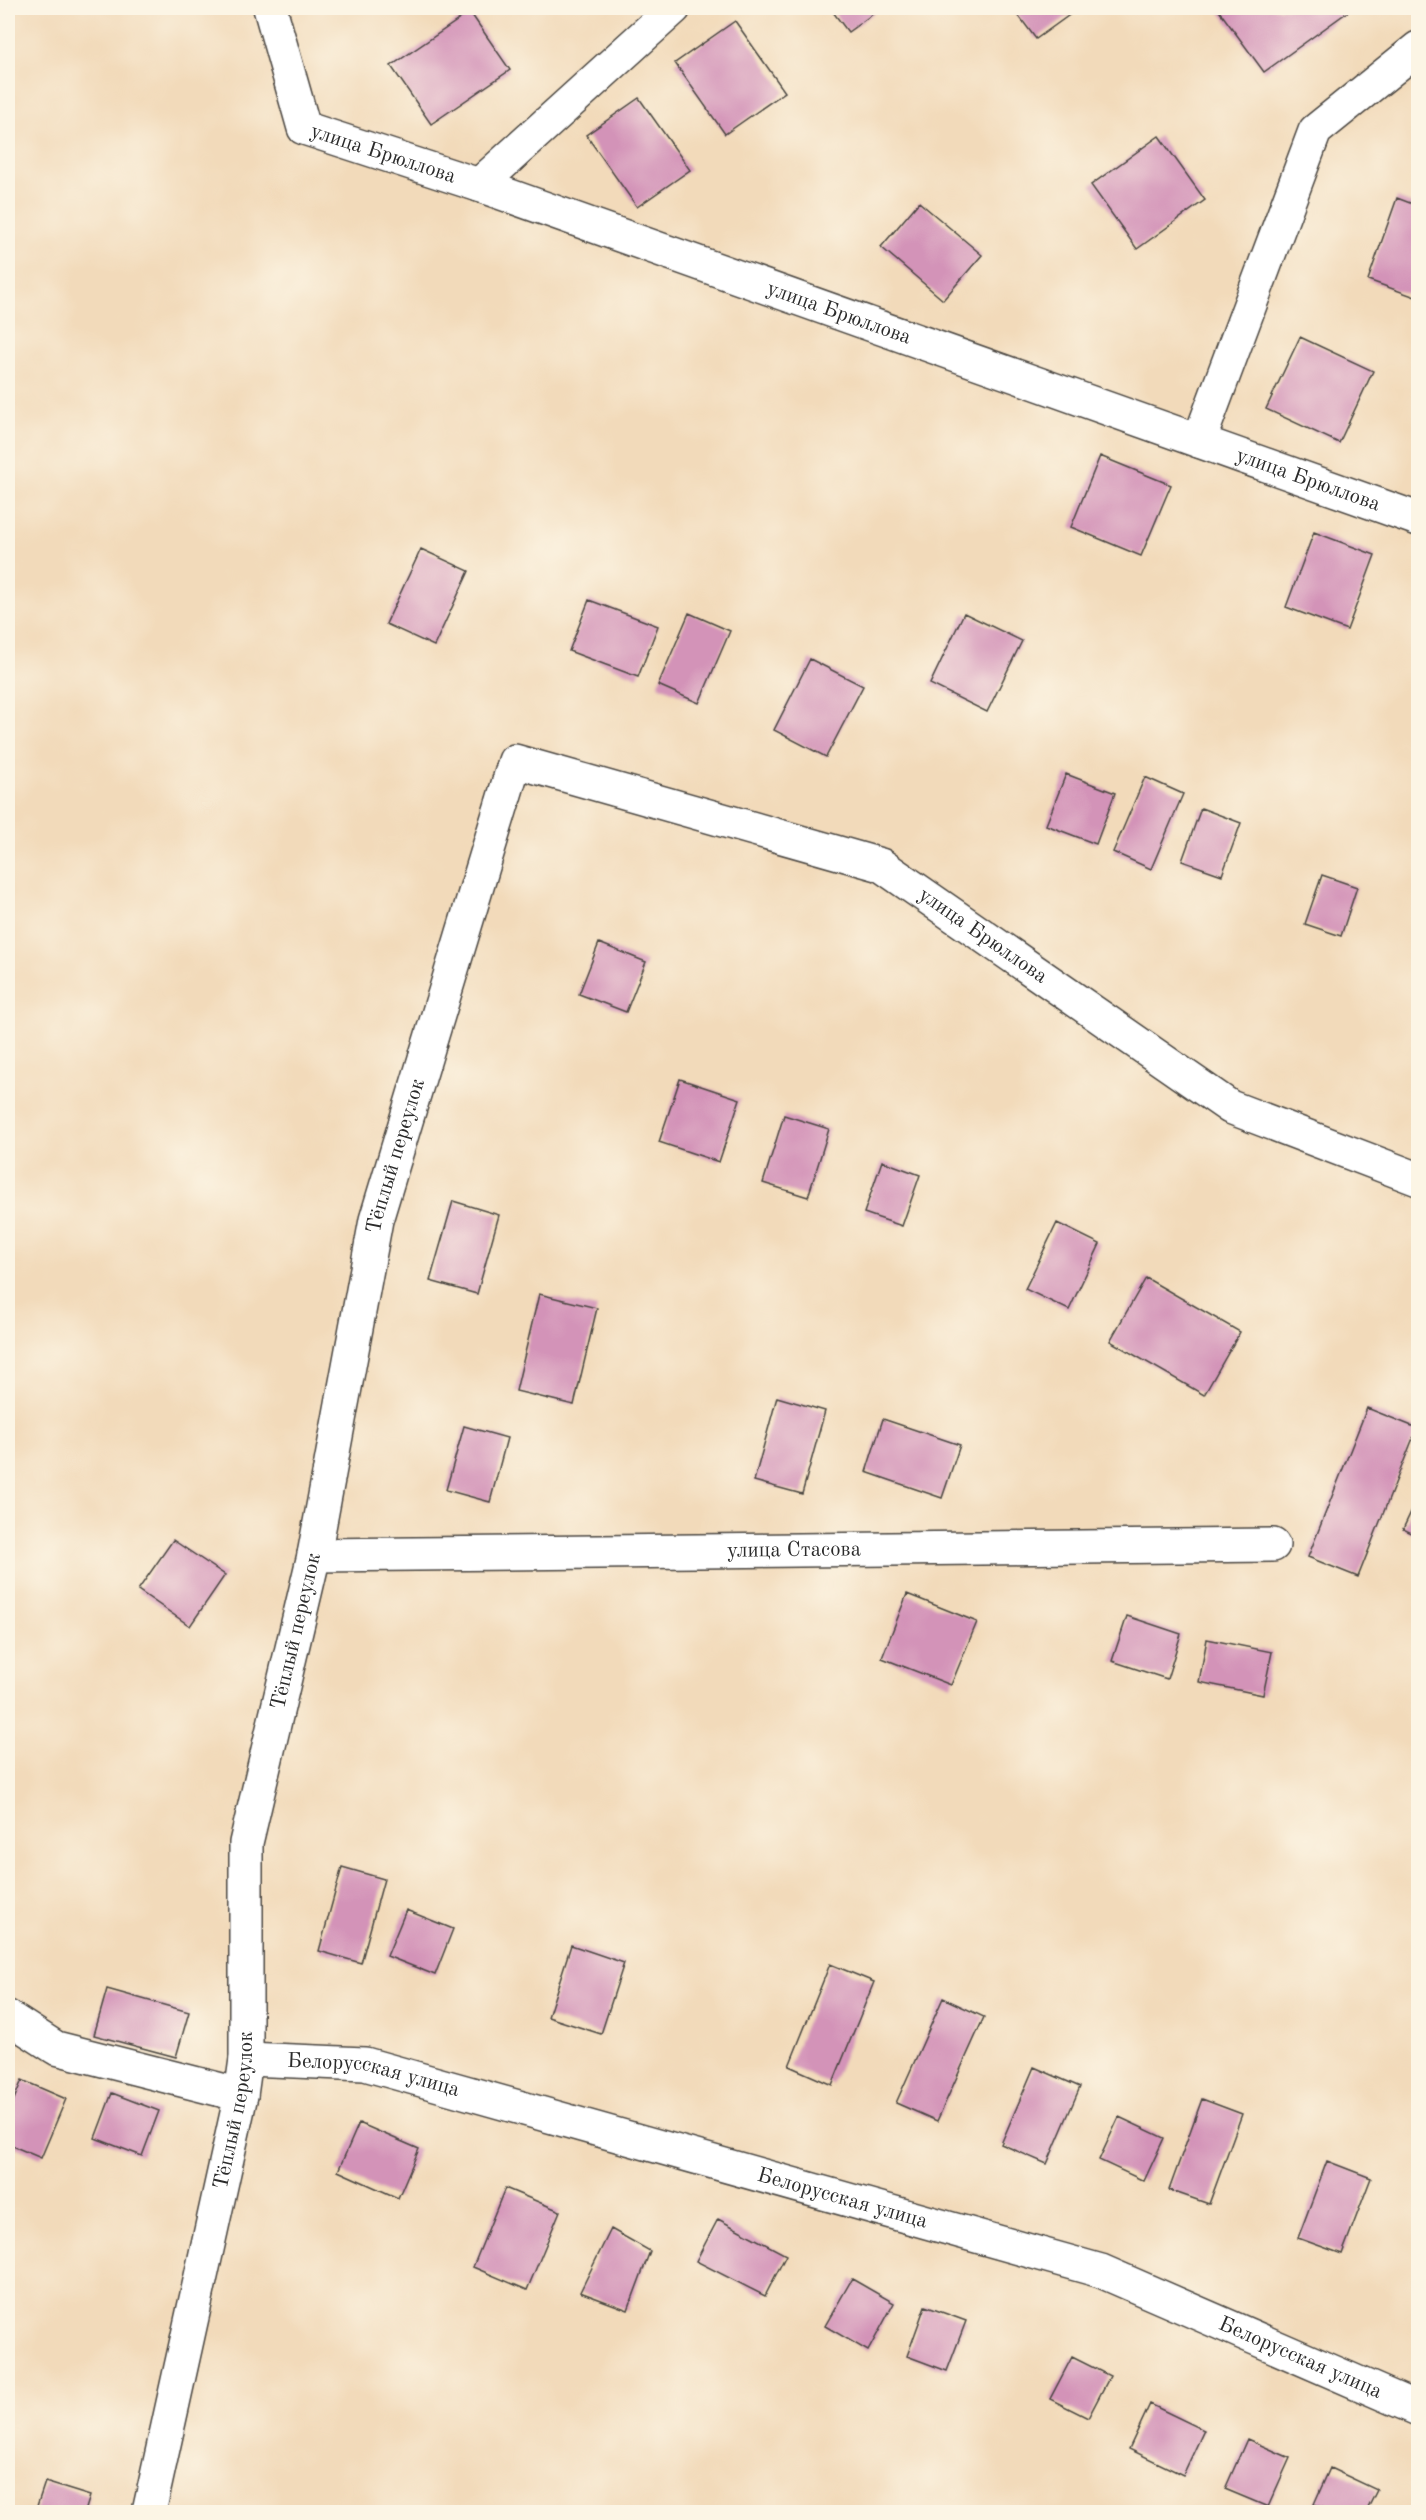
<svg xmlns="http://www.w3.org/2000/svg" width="1426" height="2520" font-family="'Old Standard TT',serif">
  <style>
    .building { fill: #d393b8 }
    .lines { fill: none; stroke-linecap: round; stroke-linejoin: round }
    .street-casing { stroke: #494540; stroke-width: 36 }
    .street { stroke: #fff; stroke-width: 33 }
    .labels { text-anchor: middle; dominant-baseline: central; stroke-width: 6; stroke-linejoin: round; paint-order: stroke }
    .street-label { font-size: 21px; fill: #2b2b2b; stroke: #fcf5e5 }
  </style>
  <rect width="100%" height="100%" fill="#fcf5e5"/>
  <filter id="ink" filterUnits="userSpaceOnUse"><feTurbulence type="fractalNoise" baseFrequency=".0167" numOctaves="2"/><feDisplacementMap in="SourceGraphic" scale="12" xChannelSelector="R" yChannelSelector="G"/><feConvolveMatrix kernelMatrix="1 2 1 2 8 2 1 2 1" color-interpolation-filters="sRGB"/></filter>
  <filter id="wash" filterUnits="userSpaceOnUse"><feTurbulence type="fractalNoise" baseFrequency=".008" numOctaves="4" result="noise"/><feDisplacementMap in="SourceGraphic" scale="24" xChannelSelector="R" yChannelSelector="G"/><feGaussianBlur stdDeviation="1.35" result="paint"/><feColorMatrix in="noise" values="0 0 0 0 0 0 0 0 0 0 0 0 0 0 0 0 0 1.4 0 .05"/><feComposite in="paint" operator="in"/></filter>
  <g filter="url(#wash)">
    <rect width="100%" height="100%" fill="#f2daba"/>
    <g id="blocks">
      <path class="building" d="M830,8H881L848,32Z
        M1013,8H1079L1036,39Z
        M1217,8H1353L1264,72Z
        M470,12L510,70L431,124L391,66Z
        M735,21L785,92L725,134L675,63Z
        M639,98L690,170L637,207L586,135Z
        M1159,136L1205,200L1137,249L1091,185Z
        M1397,198L1418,206V298L1368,280Z
        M919,202L982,255L943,300L881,247Z
        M1300,337L1373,371L1339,443L1266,409Z
        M1100,456L1171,485L1141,556L1071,527Z
        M1314,532L1375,555L1347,630L1286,607Z
        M421,549L469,571L434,646L386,624Z
        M589,600L658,626L638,677L569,651Z
        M689,613L730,631L699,703L658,685Z
        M964,613L1022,641L987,712L930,684Z
        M810,659L863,686L826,757L774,730Z
        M1066,774L1115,793L1096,844L1046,825Z
        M1145,777L1183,794L1151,869L1113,852Z
        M1201,808L1241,823L1222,875L1182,861Z
        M1322,875L1357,887L1341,936L1305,924Z
        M599,943L646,962L626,1012L579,994Z
        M680,1079L740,1099L719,1162L659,1142Z
        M784,1115L829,1129L808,1197L763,1183Z
        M882,1161L920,1175L902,1226L864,1213Z
        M453,1201L499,1215L477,1294L430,1281Z
        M1057,1223L1100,1244L1069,1310L1025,1289Z
        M1146,1278L1240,1332L1204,1395L1110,1341Z
        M539,1294L597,1308L574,1405L516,1391Z
        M777,1397L825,1411L802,1494L754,1481Z
        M1367,1408L1417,1428L1358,1577L1308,1557Z
        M883,1419L960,1445L942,1498L866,1472Z
        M464,1426L507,1438L490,1502L446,1490Z
        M1418,1497V1536L1403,1529Z
        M173,1540L225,1575L190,1626L138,1590Z
        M907,1594L977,1622L951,1685L882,1658Z
        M1127,1616L1181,1634L1167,1679L1112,1661Z
        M1207,1639L1272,1652L1263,1695L1199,1682Z
        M342,1867L384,1879L361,1963L319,1951Z
        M406,1910L453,1929L435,1975L387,1956Z
        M571,1945L624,1963L601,2034L548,2017Z
        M830,1964L874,1982L832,2085L789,2066Z
        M107,1989L189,2012L176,2057L94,2035Z
        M943,1998L984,2017L937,2121L896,2103Z
        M1034,2067L1080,2087L1047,2164L1001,2144Z
        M22,2080L66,2099L41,2158L8,2144V2114Z
        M112,2093L159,2111L142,2156L95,2138Z
        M1202,2099L1242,2114L1209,2204L1169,2190Z
        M1119,2117L1164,2138L1144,2181L1099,2160Z
        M359,2123L419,2149L398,2198L338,2171Z
        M1327,2161L1371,2178L1342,2254L1298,2238Z
        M505,2188L560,2211L527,2290L473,2267Z
        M718,2219L786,2255L765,2296L696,2261Z
        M611,2229L650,2251L628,2310L580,2292Z
        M852,2279L894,2303L868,2351L825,2326Z
        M925,2306L966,2321L947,2371L907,2356Z
        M1072,2357L1110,2376L1088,2418L1050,2399Z
        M1150,2404L1204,2430L1183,2475L1129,2449Z
        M1247,2439L1290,2458L1268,2507L1225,2489Z
        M1330,2468L1377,2490L1366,2512H1333L1314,2504Z
        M45,2482L90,2496L85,2512H35Z"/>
    </g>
  </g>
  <g filter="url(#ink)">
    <use href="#blocks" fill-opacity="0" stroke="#494540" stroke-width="1.5"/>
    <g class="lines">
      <defs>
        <g id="street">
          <path id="s1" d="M270,8L304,128L479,185L674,8"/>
          <path id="s2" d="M479,185L1418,519"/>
          <path d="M1199,441L1315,131L1418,48"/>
          <path id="s3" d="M314,1555L1273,1545"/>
          <path d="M8,2017L56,2048L241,2095"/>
          <path id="s4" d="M246,2059L365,2064L1101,2271L1418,2409"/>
          <path id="s5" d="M149,2512L241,2095L246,2059V1843L314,1555L376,1220L515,761L881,865L1230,1107L1418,1179"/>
        </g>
      </defs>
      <use href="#street" class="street-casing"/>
      <use href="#street" class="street"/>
    </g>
  </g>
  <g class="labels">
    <g class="street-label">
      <text stroke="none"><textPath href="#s1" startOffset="208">улица Брюллова</textPath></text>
      <text stroke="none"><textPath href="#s2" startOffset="382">улица Брюллова</textPath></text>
      <text stroke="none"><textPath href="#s2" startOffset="880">улица Брюллова</textPath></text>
      <text stroke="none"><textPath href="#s5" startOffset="2300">улица Брюллова</textPath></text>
      <text stroke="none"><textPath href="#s5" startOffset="1383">Тёплый переулок</textPath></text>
      <text stroke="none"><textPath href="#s3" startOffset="480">улица Стасова</textPath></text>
      <text stroke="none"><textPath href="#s5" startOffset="897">Тёплый переулок</textPath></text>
      <text stroke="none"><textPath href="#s4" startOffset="129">Белорусская улица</textPath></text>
      <text stroke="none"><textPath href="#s5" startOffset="411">Тёплый переулок</textPath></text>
      <text stroke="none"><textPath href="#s4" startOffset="615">Белорусская улица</textPath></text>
      <text stroke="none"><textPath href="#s4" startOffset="1101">Белорусская улица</textPath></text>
    </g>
  </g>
  <rect width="1426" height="2520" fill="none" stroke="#fcf5e5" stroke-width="30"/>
</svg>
